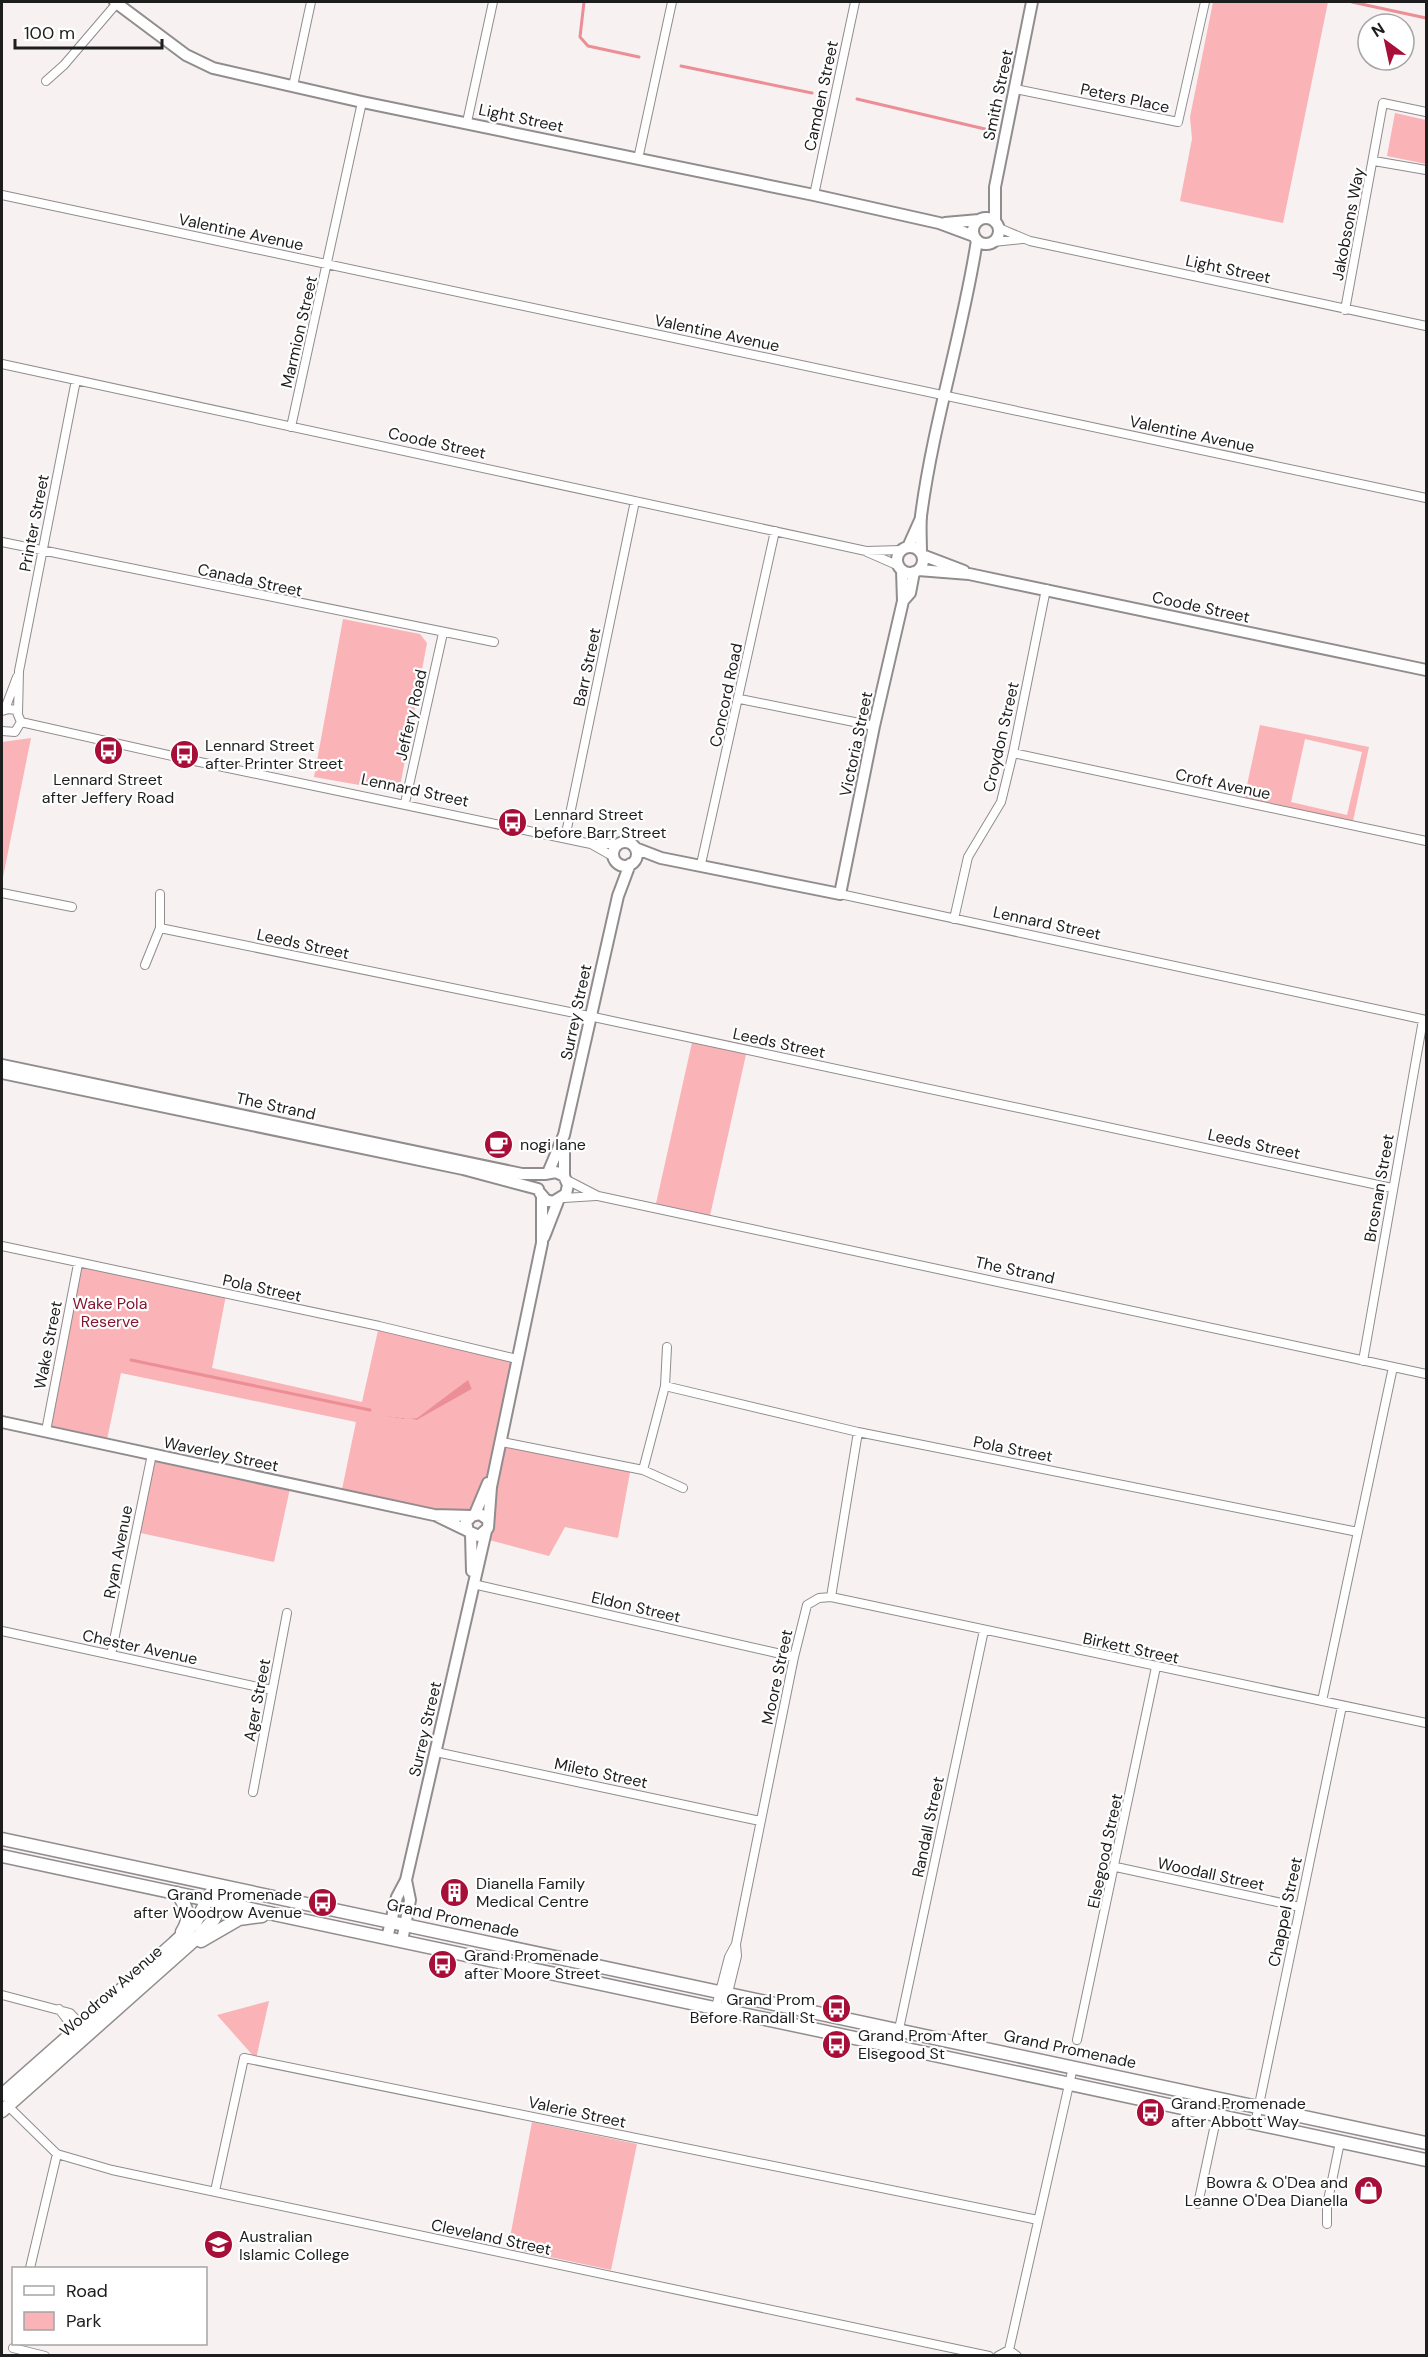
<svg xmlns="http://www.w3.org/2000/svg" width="1428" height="2357" font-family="'DM Sans',sans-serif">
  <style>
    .green { fill: #fab3b7; fill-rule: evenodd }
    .water { fill: #ec8e96 }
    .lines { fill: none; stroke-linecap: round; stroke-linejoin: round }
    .stream { stroke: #ec8e96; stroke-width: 3 }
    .street-casing { stroke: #918c8d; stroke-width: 10 }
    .secondary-casing { stroke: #918c8d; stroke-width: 14 }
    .primary-casing { stroke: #918c8d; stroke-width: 15 }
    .street { stroke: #fff; stroke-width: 8 }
    .secondary { stroke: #fff; stroke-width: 10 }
    .primary { stroke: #fff; stroke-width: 12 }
    .labels { text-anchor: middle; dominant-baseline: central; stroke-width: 4.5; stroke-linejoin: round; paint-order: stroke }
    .street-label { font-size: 16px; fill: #1e1d1d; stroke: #fff }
    .poi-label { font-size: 16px; fill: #1e1d1d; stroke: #fff; text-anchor: start }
    .park-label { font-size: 16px; fill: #84152e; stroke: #fff }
  </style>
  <rect width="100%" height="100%" fill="#f7f1f1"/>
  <path class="green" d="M1213,2H1328L1283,223L1180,201L1192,139L1190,117Z
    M1395,113L1426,120V164L1387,156Z
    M343,619L420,634L427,643L399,792L314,777Z
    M1260,725L1369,747L1353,821L1244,799ZM1305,739L1362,752L1347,815L1291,802Z
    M31,738L2,882V742Z
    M693,1038L747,1050L709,1220L655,1208Z
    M78,1264L226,1295L212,1368L362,1402L379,1326L517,1359L502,1442L631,1467L618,1538L565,1527L549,1556L474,1536L483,1535L484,1516L466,1522L341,1494L356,1422L121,1373L106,1444L46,1431ZM468,1381L472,1389L417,1420L375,1414L403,1419L417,1418Z
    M152,1454L291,1484L274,1562L136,1532Z
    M269,2001L256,2059L217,2015Z
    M532,2122L637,2144L611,2270L508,2248Z"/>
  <path class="water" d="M468,1380L472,1389L417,1420L374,1414L403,1419L417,1418Z"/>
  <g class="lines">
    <path class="stream" d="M584,2L580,37L588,46L639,57
      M1352,2L1426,18
      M681,66L812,93
      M857,99L985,129
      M131,1360L370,1410"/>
    <defs>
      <path id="street" d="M46,81L64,65L117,3
        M293,86L311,2
        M1015,89L1178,122L1205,2
        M467,122L493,2
        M638,159L672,2
        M1374,161L1426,170
        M2,195L1426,498
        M814,195L855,2
        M999,228L1030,241L1426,326
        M993,242L1022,239
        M1345,310L1383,103L1426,112
        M2,364L866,551L902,550
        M291,427L362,102
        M2,542L494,642
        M867,552L899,566
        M740,699L874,726
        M5,709L17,677
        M2,711L9,709L16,710L21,722L15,732L2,731
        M18,713L19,671L76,380
        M21,722L190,760L591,844H619
        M1013,753L1426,841
        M405,803L443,633
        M565,838L635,501
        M591,844L614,857
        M701,864L775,531
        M2,893L72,907
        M840,894L1426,1020
        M954,919L968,857L1001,802L1013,753L1046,589
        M160,928L589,1016L1392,1188
        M145,965L160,928V894
        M567,1180L598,1196L1426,1374
        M564,1198L596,1196
        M2,1246L379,1326L517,1359
        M1363,1361L1423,1020
        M665,1386L667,1347
        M46,1431L78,1264
        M502,1442L643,1470L665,1386L858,1432L1358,1532
        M643,1470L683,1488
        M473,1584L794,1657
        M831,1597L858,1432
        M2,1631L272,1690
        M111,1655L152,1454
        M1322,1701L1393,1367
        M436,1752L760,1821
        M253,1792L287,1613
        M1116,1867L1300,1907
        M2,1995L70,2013L84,2028
        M716,2007L729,1957L736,1944
        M59,2009L78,2034
        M724,2009L737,1956L736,1944L794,1657L807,1605L819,1598L831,1597L1426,1723
        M899,2029L984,1630
        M1077,2040L1156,1667
        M8,2106L57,2154L112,2170L989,2356
        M1255,2124L1342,1706
        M215,2191L244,2058L1038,2220
        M1198,2204L1217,2115
        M1327,2224V2205L1340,2142
        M30,2268L57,2154
        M13,2348L45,2356
        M1009,2350L1073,2067
        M998,2356L1009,2350L1017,2356"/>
      <path id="secondary" d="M115,2L186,55L213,68L362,102L814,195L939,223L974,236
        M973 231a13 13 0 1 1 26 0a13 13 0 1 1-26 0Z
        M995,222V187L1032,2
        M945,223L979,220
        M908,547L921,518
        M897 560a13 13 0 1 1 26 0a13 13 0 1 1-26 0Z
        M921,553C921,541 920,527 921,516C933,423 963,332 977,240
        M922,555L964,571
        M918,570L969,574L1426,670
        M903,601L910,593L914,572
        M613 854a12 12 0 1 1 24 0a12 12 0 1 1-24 0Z
        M635,848L661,858L840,894L874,726L903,601L902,570
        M2,1065L522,1174H545
        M2,1073L463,1169L538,1189
        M548,1173L564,1135L618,896L630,864
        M545,1174L556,1172L564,1176
        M540,1193L546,1200L553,1202L566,1194L568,1185L564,1176V1144
        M544,1237L558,1201
        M2,1422L434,1515L472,1516
        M475,1514L488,1483
        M437,1516L468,1531
        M487,1519L480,1514L472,1516L466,1522L468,1531L479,1536L488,1528L491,1487L542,1243V1197
        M471,1534L472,1571
        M387,1938L397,1897L406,1880L486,1531
        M402,1941L410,1900L406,1880"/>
      <path id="primary" d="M2,1839L1426,2143
        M2,1856L1426,2160
        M177,1893C187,1908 192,1916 182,1932
        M201,1941L239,1919L262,1916
        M2,2095L174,1943L195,1923L211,1893
        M2,2111L200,1935L214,1919L224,1897"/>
    </defs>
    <use href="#street" class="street-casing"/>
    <use href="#secondary" class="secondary-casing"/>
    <use href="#primary" class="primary-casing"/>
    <use href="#street" class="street"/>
    <use href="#secondary" class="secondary"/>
    <use href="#primary" class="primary"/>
  </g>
  <defs>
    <symbol id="bus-disc" viewBox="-11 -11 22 22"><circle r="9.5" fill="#a70e38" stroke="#fff"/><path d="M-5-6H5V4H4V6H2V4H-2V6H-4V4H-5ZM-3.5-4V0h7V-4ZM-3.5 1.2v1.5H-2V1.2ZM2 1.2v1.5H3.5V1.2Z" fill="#fff"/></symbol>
    <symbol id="cafe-disc" viewBox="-11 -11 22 22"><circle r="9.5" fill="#a70e38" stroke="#fff"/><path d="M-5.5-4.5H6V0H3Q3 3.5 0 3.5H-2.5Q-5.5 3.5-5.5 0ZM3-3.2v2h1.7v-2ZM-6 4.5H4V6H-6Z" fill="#fff"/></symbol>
    <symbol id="building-disc" viewBox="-11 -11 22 22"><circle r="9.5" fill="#a70e38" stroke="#fff"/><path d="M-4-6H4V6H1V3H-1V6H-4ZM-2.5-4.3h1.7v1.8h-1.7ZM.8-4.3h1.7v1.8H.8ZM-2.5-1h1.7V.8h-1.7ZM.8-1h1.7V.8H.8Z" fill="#fff"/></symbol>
    <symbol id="shop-disc" viewBox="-11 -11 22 22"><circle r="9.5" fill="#a70e38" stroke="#fff"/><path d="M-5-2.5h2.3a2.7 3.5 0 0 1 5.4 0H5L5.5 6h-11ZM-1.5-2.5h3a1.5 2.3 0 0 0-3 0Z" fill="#fff"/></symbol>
    <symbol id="school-disc" viewBox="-11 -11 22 22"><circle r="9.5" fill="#a70e38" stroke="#fff"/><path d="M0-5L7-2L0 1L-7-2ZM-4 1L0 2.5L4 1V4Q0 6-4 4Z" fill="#fff"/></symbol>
  </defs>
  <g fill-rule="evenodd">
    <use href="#bus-disc" x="92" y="734" width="33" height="33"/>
    <use href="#bus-disc" x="168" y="738" width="33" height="33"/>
    <use href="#bus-disc" x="496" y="806" width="33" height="33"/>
    <use href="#cafe-disc" x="482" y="1128" width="33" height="33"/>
    <use href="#building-disc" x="438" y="1876" width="33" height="33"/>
    <use href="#bus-disc" x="306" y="1886" width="33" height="33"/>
    <use href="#bus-disc" x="426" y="1948" width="33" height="33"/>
    <use href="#bus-disc" x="820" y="1992" width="33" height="33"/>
    <use href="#bus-disc" x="820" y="2028" width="33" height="33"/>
    <use href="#bus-disc" x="1134" y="2096" width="33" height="33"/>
    <use href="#shop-disc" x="1352" y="2174" width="33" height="33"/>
    <use href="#school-disc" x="202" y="2228" width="33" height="33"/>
  </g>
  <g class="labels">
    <g class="street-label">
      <text transform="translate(998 95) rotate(-78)">Smith Street</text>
      <text transform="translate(821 96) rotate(-78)">Camden Street</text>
      <text transform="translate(1125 98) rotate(12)">Peters Place</text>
      <text transform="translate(521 118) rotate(12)">Light Street</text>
      <text transform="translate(1348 224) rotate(-79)">Jakobsons Way</text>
      <text transform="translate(241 232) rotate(12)">Valentine Avenue</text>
      <text transform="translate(1228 269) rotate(12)">Light Street</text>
      <text transform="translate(299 332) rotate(-77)">Marmion Street</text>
      <text transform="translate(717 333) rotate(12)">Valentine Avenue</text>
      <text transform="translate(1192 434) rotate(12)">Valentine Avenue</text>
      <text transform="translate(437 443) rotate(12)">Coode Street</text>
      <text transform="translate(34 523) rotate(-79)">Printer Street</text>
      <text transform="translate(250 580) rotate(12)">Canada Street</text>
      <text transform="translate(1201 607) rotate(12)">Coode Street</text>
      <text transform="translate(587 667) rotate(-78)">Barr Street</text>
      <text transform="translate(726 695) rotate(-78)">Concord Road</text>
      <text transform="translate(411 715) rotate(-77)">Jeffery Road</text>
      <text transform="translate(1001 737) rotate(-77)">Croydon Street</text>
      <text transform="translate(856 744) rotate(-78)">Victoria Street</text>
      <text transform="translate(1223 784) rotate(12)">Croft Avenue</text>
      <text transform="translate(415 790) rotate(12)">Lennard Street</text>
      <text transform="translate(1047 923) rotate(12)">Lennard Street</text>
      <text transform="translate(303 944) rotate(12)">Leeds Street</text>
      <text transform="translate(576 1012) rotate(-78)">Surrey Street</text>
      <text transform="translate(779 1043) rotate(12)">Leeds Street</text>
      <text transform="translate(276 1106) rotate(12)">The Strand</text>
      <text transform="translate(1254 1144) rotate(12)">Leeds Street</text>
      <text transform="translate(1379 1188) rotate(-80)">Brosnan Street</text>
      <text transform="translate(1015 1270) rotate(12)">The Strand</text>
      <text transform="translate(262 1288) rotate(12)">Pola Street</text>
      <text transform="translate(48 1345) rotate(-79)">Wake Street</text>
      <text transform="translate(1013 1449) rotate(11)">Pola Street</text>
      <text transform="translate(221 1454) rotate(12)">Waverley Street</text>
      <text transform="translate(118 1552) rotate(-79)">Ryan Avenue</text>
      <text transform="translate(636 1607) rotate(13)">Eldon Street</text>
      <text transform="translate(140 1647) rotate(12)">Chester Avenue</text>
      <text transform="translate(1131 1648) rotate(12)">Birkett Street</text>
      <text transform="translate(777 1677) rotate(-78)">Moore Street</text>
      <text transform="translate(257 1700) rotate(-79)">Ager Street</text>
      <text transform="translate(425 1729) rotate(-77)">Surrey Street</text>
      <text transform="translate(601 1773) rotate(12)">Mileto Street</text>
      <text transform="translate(928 1827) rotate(-78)">Randall Street</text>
      <text transform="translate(1105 1851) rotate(-78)">Elsegood Street</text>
      <text transform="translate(1211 1874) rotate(12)">Woodall Street</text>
      <text transform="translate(1285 1912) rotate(-78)">Chappel Street</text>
      <text transform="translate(453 1918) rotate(12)">Grand Promenade</text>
      <text transform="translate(111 1991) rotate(-41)">Woodrow Avenue</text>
      <text transform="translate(1070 2049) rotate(12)">Grand Promenade</text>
      <text transform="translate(577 2112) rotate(12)">Valerie Street</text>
      <text transform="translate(491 2237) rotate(12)">Cleveland Street</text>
    </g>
    <g class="poi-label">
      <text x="205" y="745">Lennard Street<tspan x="205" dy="18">after Printer Street</tspan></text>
      <text x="108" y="779" text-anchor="middle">Lennard Street<tspan x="108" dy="18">after Jeffery Road</tspan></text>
      <text x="534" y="814">Lennard Street<tspan x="534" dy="18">before Barr Street</tspan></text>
      <text x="520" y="1144">nogi lane</text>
      <text x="476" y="1883">Dianella Family<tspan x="476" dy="18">Medical Centre</tspan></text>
      <text x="302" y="1894" text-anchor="end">Grand Promenade<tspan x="302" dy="18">after Woodrow Avenue</tspan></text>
      <text x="464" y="1955">Grand Promenade<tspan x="464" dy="18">after Moore Street</tspan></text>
      <text x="815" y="1999" text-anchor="end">Grand Prom<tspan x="815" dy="18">Before Randall St</tspan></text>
      <text x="858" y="2035">Grand Prom After<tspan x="858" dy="18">Elsegood St</tspan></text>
      <text x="1171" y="2103">Grand Promenade<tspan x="1171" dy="18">after Abbott Way</tspan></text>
      <text x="1348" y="2182" text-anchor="end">Bowra &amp; O'Dea and<tspan x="1348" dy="18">Leanne O'Dea Dianella</tspan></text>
      <text x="239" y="2236">Australian<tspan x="239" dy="18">Islamic College</tspan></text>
    </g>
    <g class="park-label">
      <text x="110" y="1303">Wake Pola<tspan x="110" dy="18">Reserve</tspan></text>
    </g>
  </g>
  <rect width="1428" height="2357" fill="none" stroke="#1e1d1d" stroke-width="6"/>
  <rect x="12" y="2267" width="195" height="78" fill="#ffffff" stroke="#a5a5a5" stroke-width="1.5"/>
  <rect x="24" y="2286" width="30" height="9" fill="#ffffff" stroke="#a5a5a5" stroke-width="1.5"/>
  <text x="66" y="2297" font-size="18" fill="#1e1d1d">Road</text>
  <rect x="24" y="2312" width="30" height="18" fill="#fab3b7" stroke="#a5a5a5" stroke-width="1.5"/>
  <text x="66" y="2327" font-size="18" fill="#1e1d1d">Park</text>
  <g transform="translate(1386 42) rotate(327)"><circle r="28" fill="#ffffff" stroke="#a5a5a5" stroke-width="1.5"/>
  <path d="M0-4.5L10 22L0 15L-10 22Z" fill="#a70e38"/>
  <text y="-9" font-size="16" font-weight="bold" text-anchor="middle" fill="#1e1d1d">N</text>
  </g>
  <path d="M15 39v9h147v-9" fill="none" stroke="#1e1d1d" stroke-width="3"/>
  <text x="24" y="39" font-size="18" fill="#1e1d1d" stroke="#ffffff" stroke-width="4.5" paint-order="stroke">100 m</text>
</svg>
